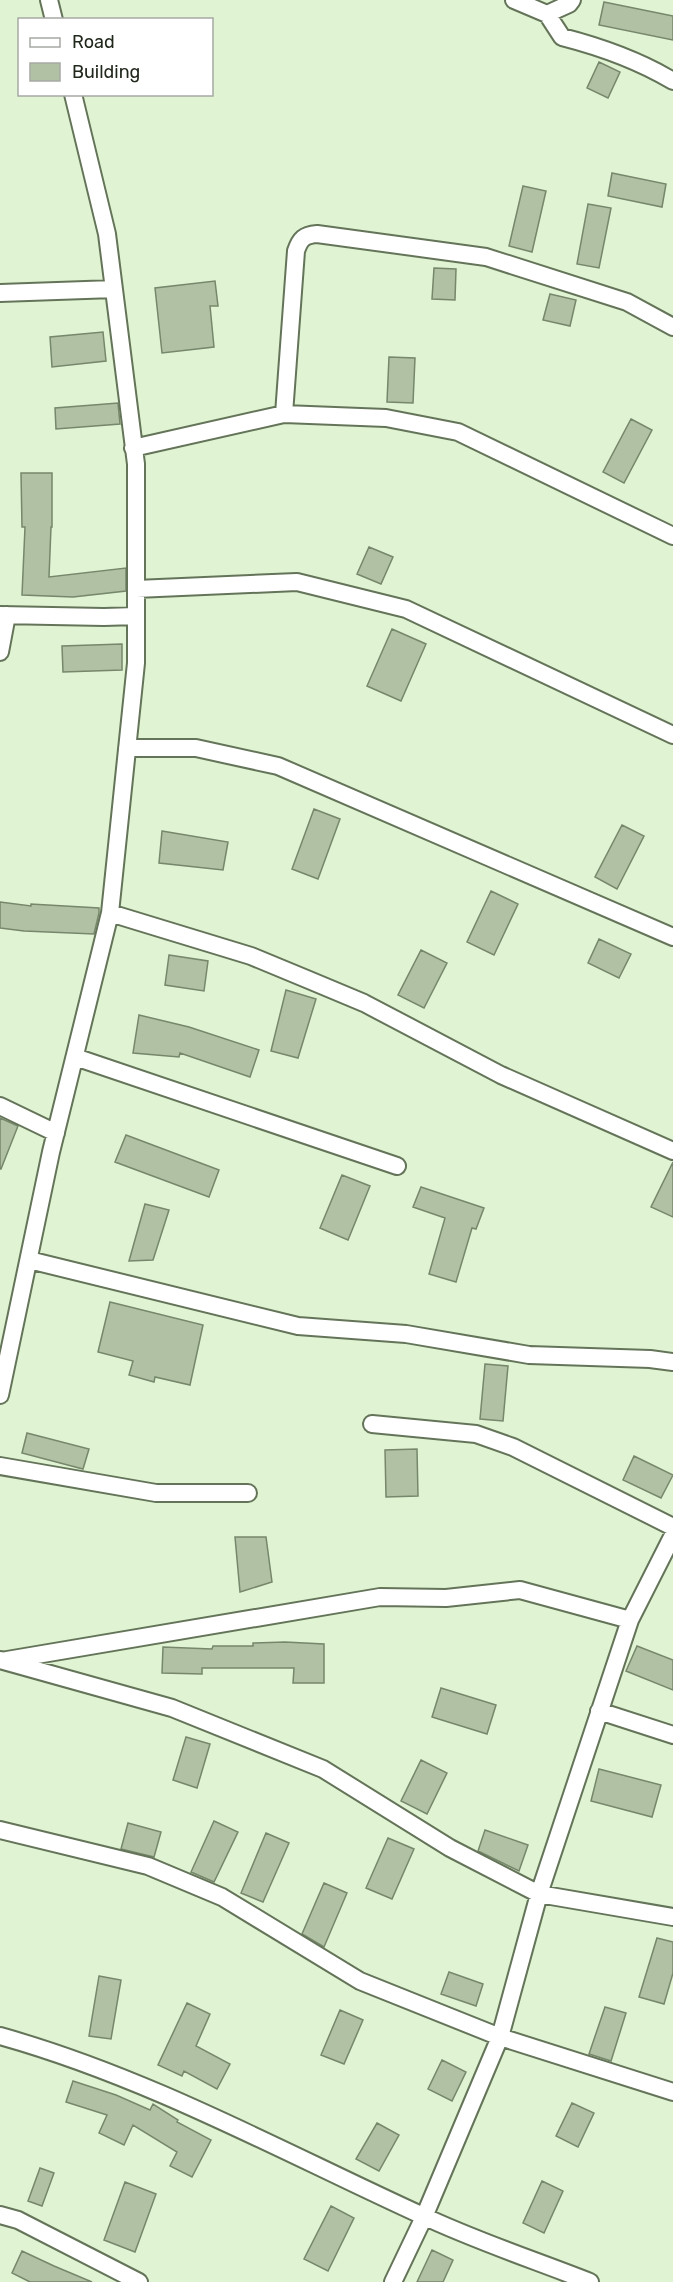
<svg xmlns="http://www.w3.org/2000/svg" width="673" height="2282" font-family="Rubik,sans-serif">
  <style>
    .building { fill: #b0c2a3; stroke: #76876b; stroke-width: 1.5 }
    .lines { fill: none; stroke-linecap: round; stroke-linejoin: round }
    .street-casing { stroke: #647459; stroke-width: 20 }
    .street { stroke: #fff; stroke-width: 16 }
  </style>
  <rect width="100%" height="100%" fill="#e0f3d3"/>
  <path class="building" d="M604,2L673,16V40L599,25Z
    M599,62L620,72L608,98L587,88Z
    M612,173L666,184L662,207L608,196Z
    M523,186L546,191L532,252L509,246Z
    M588,204L611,208L599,268L577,264Z
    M434,268L456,269L455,300L432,299Z
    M215,281L218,306H210L214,347L162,353L155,288Z
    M550,294L576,300L570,326L543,320Z
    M103,332L106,361L52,367L50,337Z
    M389,357L415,358L413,403L387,402Z
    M118,403L120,424L56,429L55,408Z
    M631,419L652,430L624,483L603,472Z
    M21,473H52V527H51L49,577L126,568V591L73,597L22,595L25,527H22Z
    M369,547L393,557L381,584L357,574Z
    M392,629L426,644L401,701L367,686Z
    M122,644V670L63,672L62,646Z
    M314,809L340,819L318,879L292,869Z
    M622,825L644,836L617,889L595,877Z
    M162,831L228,842L223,870L159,863Z
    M491,891L518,904L494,955L467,942Z
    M0,902L31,906V904L99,908V913L94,934L24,931L0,928Z
    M599,939L631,954L619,978L588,963Z
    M421,950L447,963L424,1008L398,995Z
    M169,955L208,961L204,991L165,985Z
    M286,990L316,999L298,1058L271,1051Z
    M139,1015L189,1027L259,1050L250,1077L180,1053L179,1057L133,1053Z
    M0,1118L18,1126L1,1169H0Z
    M126,1135L219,1170L209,1197L115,1162Z
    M673,1162V1217L651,1207Z
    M342,1175L370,1186L348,1240L320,1228Z
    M421,1187L484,1208L476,1229L472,1228L456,1282L429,1274L445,1218L413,1207Z
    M145,1204L169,1210L153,1260L129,1261Z
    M110,1302L203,1325L190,1385L155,1377L154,1382L129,1375L133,1361L98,1352Z
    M485,1364L508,1366L503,1421L480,1419Z
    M27,1433L89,1449L83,1469L22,1453Z
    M417,1449L418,1496L386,1497L385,1450Z
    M634,1456L673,1475L661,1498L623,1480Z
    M235,1537H266L272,1582L240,1592Z
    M285,1642L324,1644V1683H293L294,1668H202V1674L162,1673L163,1647L212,1649L213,1646H253V1643Z
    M637,1646L673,1660V1690L626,1671Z
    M441,1688L496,1705L487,1734L432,1717Z
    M186,1737L210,1744L197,1788L173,1780Z
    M421,1760L447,1773L427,1814L401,1801Z
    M599,1769L661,1785L652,1817L591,1801Z
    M214,1821L238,1832L214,1882L191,1872Z
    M128,1823L161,1832L154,1857L121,1849Z
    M485,1830L528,1845L519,1871L478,1851Z
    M266,1833L289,1843L263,1902L241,1893Z
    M388,1838L414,1849L392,1899L366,1888Z
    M324,1883L347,1893L324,1947L302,1934Z
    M657,1938L673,1942V1973L664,2004L639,1997Z
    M449,1972L483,1984L476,2006L441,1994Z
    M99,1976L121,1980L111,2039L89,2036Z
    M187,2003L210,2014L196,2046L230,2064L217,2089L184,2071L182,2076L158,2065Z
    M605,2007L626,2013L611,2061L589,2054Z
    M340,2010L363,2020L344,2064L321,2055Z
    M442,2060L466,2072L452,2101L428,2089Z
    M73,2081L116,2095L150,2110L153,2104L178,2120L177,2122L211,2140L192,2177L170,2166L177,2152L133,2125L124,2145L99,2133L107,2115L66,2102Z
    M572,2103L594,2113L578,2147L556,2136Z
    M377,2123L399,2135L379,2171L356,2159Z
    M40,2168L54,2173L42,2206L28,2201Z
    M542,2181L563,2191L544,2233L523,2223Z
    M125,2182L156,2194L135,2252L104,2240Z
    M331,2206L354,2218L328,2271L304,2259Z
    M432,2250L453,2260L443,2282H417Z
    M22,2251L54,2266L92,2282H30L12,2273Z"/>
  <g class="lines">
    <defs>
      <path id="street" d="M49,0L54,20
        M514,0L547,14L569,4L572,0
        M547,14L562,37C601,47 638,60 673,81
        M0,293L114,289
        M284,414L296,251C300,239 304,235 317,234L486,257L627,302L673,327
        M133,448L284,414L386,418L458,432L673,536
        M136,589L297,582L406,609L673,735
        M0,615L104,617L136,616
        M0,652L7,615
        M127,748H196L278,766L673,937
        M110,913L251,956L309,980L364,1003L501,1075L673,1151
        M75,1057L397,1166
        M0,1106L56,1133
        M29,1260L298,1326L406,1334L529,1355L650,1359L673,1362
        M0,1395L51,1152L110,913L136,663V464L107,234L73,94
        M372,1424L476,1434L513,1447L673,1527
        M0,1466L156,1493H248
        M0,1660L172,1708L323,1769L450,1848L539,1894L673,1917
        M7,1660L380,1597L446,1598L520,1590L630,1620
        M599,1711L673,1735
        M0,1830L148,1866L222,1897L360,1981L500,2037L673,2092
        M0,2036C147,2077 283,2152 421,2215C476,2241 534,2260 590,2282
        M0,2215L18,2220L139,2282
        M393,2282L424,2217L500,2037L539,1894L630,1620L673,1535"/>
    </defs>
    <use href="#street" class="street-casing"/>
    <use href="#street" class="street"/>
  </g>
  <rect x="18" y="18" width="195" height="78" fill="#ffffff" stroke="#a6a9a4" stroke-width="1.5"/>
  <rect x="30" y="38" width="30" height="9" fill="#ffffff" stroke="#a6a9a4" stroke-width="1.5"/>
  <text x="72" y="48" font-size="18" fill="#21281c">Road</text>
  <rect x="30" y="63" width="30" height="18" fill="#b0c2a3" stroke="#a6a9a4" stroke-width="1.5"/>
  <text x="72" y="78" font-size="18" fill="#21281c">Building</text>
</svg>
